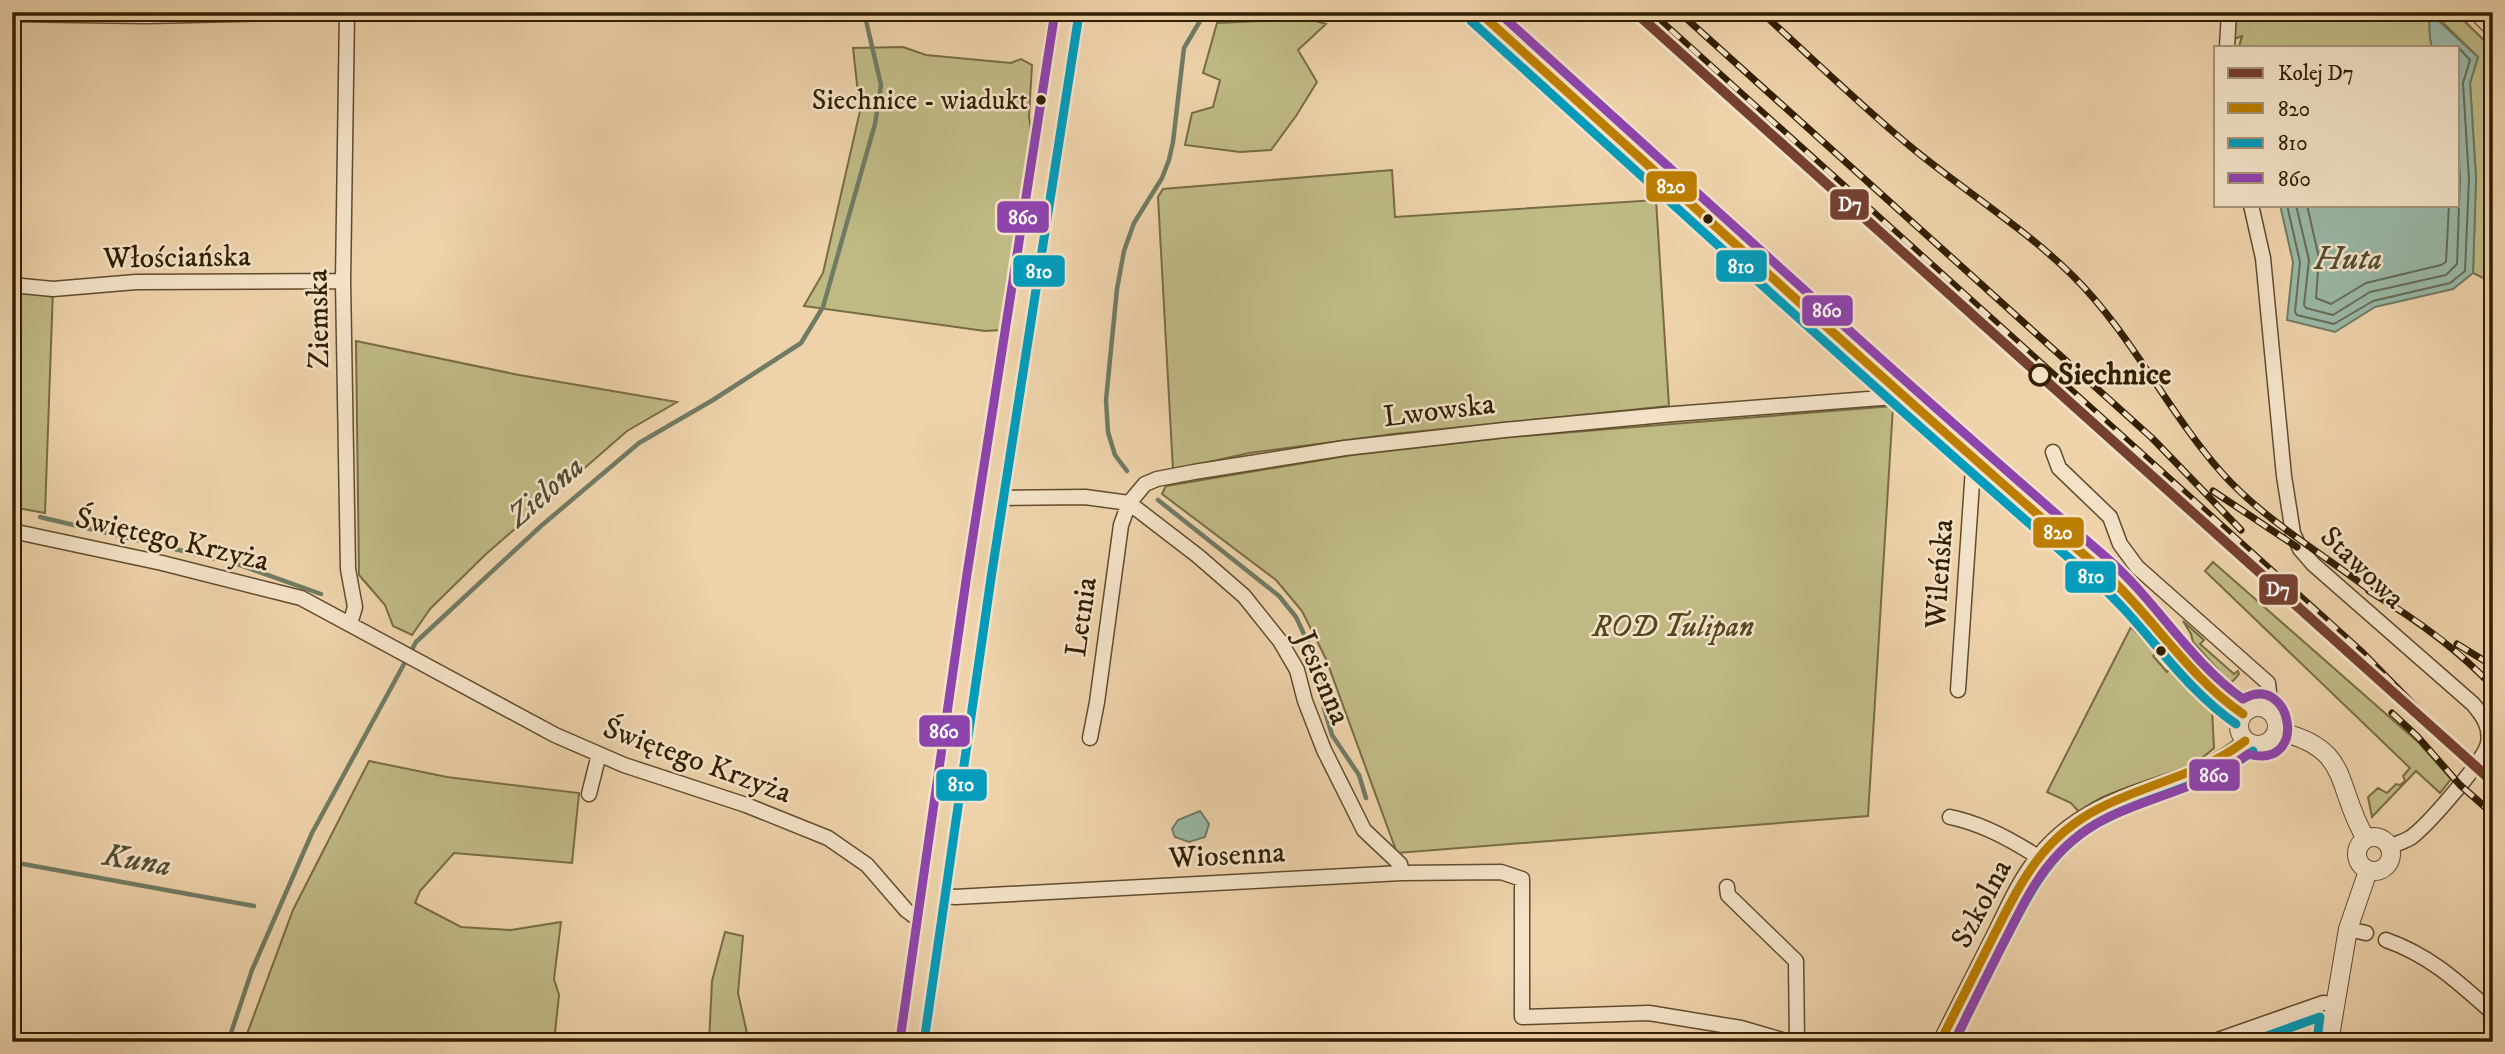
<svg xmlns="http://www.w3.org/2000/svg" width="2505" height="1054" font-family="'IM FELL DW Pica',serif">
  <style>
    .green { fill: #bfba84; stroke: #786c42; stroke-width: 2 }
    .water { fill: #99b8a6; stroke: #707b64; stroke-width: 2 }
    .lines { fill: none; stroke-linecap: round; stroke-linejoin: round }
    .shore { stroke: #666c54; stroke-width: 2 }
    .stream { stroke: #707b64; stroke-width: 4.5 }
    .minor-casing { stroke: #614c2b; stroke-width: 17 }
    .tertiary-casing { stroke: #614c2b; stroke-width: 20 }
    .primary-casing { stroke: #321f01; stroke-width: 25 }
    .minor { stroke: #f3e2c8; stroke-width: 14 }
    .tertiary { stroke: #f3e2c8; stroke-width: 18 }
    .primary { stroke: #edd2aa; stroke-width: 23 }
    .rail-casing { stroke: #321f01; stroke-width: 7 }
    .rail { stroke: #f3e2c8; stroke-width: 4.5; stroke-dasharray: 13; stroke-linecap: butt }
    .bus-1-casing { stroke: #f3e2c8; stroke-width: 14 }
    .bus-2-casing { stroke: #f3e2c8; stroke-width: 14 }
    .bus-3-casing { stroke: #f3e2c8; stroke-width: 14 }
    .bus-1 { stroke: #bc7e00; stroke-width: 9 }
    .bus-2 { stroke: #059bba; stroke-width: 9 }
    .bus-3 { stroke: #8e44ad; stroke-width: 9 }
    .rail-1-casing { stroke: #f3e2c8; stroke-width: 16 }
    .rail-1 { stroke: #754030; stroke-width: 10 }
    .bus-dot { fill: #321f01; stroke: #f3e2c8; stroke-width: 2.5 }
    .stop-dot { fill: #f3e2c8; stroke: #321f01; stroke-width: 3.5 }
    .labels { text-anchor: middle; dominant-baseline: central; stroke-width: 5; stroke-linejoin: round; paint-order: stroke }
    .bus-label { font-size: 28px; fill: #321f01; stroke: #f3e2c8; text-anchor: end }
    .street-label { font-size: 30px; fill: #321f01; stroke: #f3e2c8 }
    .stop-label { font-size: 30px; font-weight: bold; fill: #321f01; stroke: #f3e2c8; text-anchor: start }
    .park-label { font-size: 30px; font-style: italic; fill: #554622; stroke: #f3e2c8 }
    .water-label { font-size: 32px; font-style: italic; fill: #514d33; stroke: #f3e2c8 }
    .line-badge { stroke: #f3e2c8; stroke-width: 2.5 }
    .badge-label { font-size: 19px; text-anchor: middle; font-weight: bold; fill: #fff }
  </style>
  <rect width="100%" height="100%" fill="#edd2aa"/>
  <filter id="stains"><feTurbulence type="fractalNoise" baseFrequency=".00286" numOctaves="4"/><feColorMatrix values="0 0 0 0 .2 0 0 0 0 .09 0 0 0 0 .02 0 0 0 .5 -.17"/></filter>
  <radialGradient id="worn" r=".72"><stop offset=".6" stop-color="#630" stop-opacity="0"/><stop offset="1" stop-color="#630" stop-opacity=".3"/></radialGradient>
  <path class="green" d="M2236,12H2429L2430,38L2432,47H2239L2242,36L2234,39Z
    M2432,12H2455L2493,49V283L2473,273L2476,178L2470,83L2478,57Z
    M1308,19L1326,24L1298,50L1317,82L1296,116L1271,150L1240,152L1185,145L1192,113L1213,107L1220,80L1203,73L1217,23Z
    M903,47L926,55L1011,63L1021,59L1032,65L1029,116L1032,141L1001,330L985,331L804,306L823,273L860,111L853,48Z
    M1392,170L1395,217L1656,200L1669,406L1393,434L1249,453L1173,470L1158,197L1163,189Z
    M12,288L53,289L45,513L12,507Z
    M356,341L519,375L677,402L627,431L486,554L430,609L412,635L393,626L385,605L359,575Z
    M1893,406L1868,816L1397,853L1326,659L1302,611L1276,580L1162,494L1166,486L1352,455L1511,437Z
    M2213,562L2419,743L2451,779L2440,793L2416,771L2372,817L2368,797L2378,788L2387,793L2396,784L2400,785L2405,781L2403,776L2410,768L2205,571Z
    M2183,621L2204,640L2200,644L2234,674L2238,671L2239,674L2233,681H2228L2193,642L2191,634Z
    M2131,627L2156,653L2153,656L2167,672L2170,669L2189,690L2212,709L2214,748C2183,777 2140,780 2103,797C2094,801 2086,807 2079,812L2071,803L2047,792Z
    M369,761L447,777L579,793L572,863L454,853L420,891L415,903L461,927L511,930L561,922L554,979L559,995L554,1042H244L293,910Z
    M725,932L743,936L738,993L749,1042H709L712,981Z"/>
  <path class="water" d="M2429,12L2478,57L2470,83L2476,178L2473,273L2453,289L2375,307L2335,332L2287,320L2293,262L2280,205H2458V47H2432L2430,38Z
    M1200,811L1209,824L1205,837L1189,842L1175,837L1172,829L1178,820Z"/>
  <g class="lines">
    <path class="shore" d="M2287,205L2300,262L2295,312L2297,315L2334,324L2373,301L2450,283L2465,271L2469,179L2463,83L2470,60L2458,47
      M2296,205L2309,260L2304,305L2306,308L2333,315L2370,292L2446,275L2457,264L2460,179L2458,139
      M2307,205L2319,258L2316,298L2331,304L2366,283L2441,265L2446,262L2449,205"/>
    <path class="stream" d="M1127,471L1115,455L1108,432L1106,400L1117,289L1124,251L1134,223L1162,178L1169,160L1173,142L1184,48L1203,16
      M1158,500L1279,596L1296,617L1316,660L1323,682L1324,708L1332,735L1359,775L1366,798
      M40,517L217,559
      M234,563L321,594
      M12,862L254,906
      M228,1042L252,970L312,833L416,642L541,526L639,443L713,400L801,343L823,307L875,124L881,85L864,12"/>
    <defs>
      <path id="minor" d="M347,12L343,281L348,569L355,607L350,624
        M12,14L147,16L327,12
        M2227,47L2229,12
        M2251,205L2263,258L2284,476L2293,533L2300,549L2313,564L2473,704C2483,716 2491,727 2488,743C2485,760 2429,823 2414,835C2408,841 2397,843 2389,847
        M12,285L53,289L136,282L343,281
        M2053,452L2059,468L2110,517L2120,544L2137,567L2268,683L2269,692L2265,708
        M992,498L1085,497L1129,503L1198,556L1244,596L1280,641L1297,670L1305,701L1324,750L1364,830L1400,864L1402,873
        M12,531L162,563L301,598L555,735L624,765L746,805L828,838L867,865L906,910L914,916L930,918
        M1958,690L1973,468L1978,463
        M1090,738L1097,702L1121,525L1129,503L1145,484L1157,479L1194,472L1345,448L1504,430L1674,414L1894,397L1902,393
        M589,794L599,754
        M1950,817C1980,823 2012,840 2038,857
        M1727,887L1728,895L1796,961L1797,1042
        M934,894L955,897L1402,873L1501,872L1522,879V1017L1649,1013L1741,1028L1789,1042
        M2348,929L2366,933
        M2386,940C2431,956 2458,982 2493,1013
        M1940,1042C1959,1005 1977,968 1996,931C2008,906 2020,879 2038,857C2057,833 2083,815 2110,803C2158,780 2203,778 2245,741
        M2212,1042L2323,1003L2334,1004"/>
      <path id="tertiary" d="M1479,12L1978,463L2111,578L2185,661L2227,703L2243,714
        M2239 726a19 19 0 1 1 38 0a19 19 0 1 1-38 0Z
        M2277,731C2353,748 2334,786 2366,839
        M2357 854a17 17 0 1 1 34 0a17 17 0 1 1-34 0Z
        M2329,1042L2348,929L2368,871"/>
      <path id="primary" d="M2481,12L2493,24
        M912,1042L979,576L1067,12"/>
    </defs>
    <use href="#minor" class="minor-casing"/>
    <use href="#tertiary" class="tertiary-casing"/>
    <use href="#primary" class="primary-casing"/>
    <use href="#minor" class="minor"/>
    <use href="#tertiary" class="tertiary"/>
    <use href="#primary" class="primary"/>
    <defs>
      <path id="rail" d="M1651,12L2361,651L2459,751
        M1679,12L2152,438L2241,530
        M1761,12C1811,57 1859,104 1911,147C1963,190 2023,227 2072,275C2131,333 2167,411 2222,473C2265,521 2325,555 2375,594
        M2213,491L2297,547
        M2369,591C2414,618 2457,648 2493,687
        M2457,644L2493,666
        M2392,713L2417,736L2460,785L2493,814"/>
    </defs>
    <use href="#rail" class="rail-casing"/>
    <use href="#rail" class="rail"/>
    <defs>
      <path id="bus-1" d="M1479,12C1685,198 1889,386 2098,567C2150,612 2186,675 2243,714
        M1940,1042C1958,1007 1975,972 1993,937C2021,882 2042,837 2100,808C2148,783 2201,775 2245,741"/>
      <path id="bus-2" d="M1471,21C1677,208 1882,396 2092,578C2144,622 2179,685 2236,724
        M924,1042L991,578L1079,14
        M1954,1042C1971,1008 1987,975 2004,942C2030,892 2051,847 2103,820C2154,793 2205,788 2253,751
        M2250,1042L2320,1017L2317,1040"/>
      <path id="bus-3" d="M1498,12C1700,195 1901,380 2108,559C2155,600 2192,664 2243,699C2292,671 2310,771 2248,754C2206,787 2154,795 2107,818C2051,846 2031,888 2004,942C1987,975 1971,1008 1954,1042
        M900,1040L967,574L1055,12"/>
    </defs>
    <use href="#bus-1" class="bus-1-casing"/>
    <use href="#bus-2" class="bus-2-casing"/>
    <use href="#bus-3" class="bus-3-casing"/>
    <use href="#bus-1" class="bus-1"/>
    <use href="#bus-2" class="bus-2"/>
    <use href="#bus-3" class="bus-3"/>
    <defs>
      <path id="rail-1" d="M1635,12L2493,782"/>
    </defs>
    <use href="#rail-1" class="rail-1-casing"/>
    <use href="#rail-1" class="rail-1"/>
  </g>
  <g class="bus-dot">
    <circle cx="1041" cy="100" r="6"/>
    <circle cx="1708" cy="219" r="6"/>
    <circle cx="2161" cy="651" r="6"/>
  </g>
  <circle class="stop-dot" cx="2040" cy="375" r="10"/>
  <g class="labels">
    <g class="bus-label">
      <text x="1028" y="100">Siechnice - wiadukt</text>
    </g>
    <g class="street-label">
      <text transform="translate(177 258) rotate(-1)">Włościańska</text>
      <text transform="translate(319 319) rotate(-91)">Ziemska</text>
      <text transform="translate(1439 411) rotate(-7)">Lwowska</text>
      <text transform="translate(172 540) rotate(13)">Świętego Krzyża</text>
      <text transform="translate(2362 568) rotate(44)">Stawowa</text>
      <text transform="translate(1940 574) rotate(-86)">Wileńska</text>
      <text transform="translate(1082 617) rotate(-82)">Letnia</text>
      <text transform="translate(1322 678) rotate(67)">Jesienna</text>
      <text transform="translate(697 761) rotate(20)">Świętego Krzyża</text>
      <text transform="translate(1227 856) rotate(-3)">Wiosenna</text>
      <text transform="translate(1982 904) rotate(-62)">Szkolna</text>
    </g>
    <g class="stop-label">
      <text x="2058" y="375">Siechnice</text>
    </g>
    <g class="park-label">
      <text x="1673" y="627">ROD Tulipan</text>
    </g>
    <g class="water-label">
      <text x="2348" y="260">Huta</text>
      <text transform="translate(546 492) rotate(-41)">Zielona</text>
      <text transform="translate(137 861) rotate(10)">Kuna</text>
    </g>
  </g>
  <g class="line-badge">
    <rect x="1645" y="170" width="53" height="33" rx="7" fill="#bc7e00"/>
    <rect x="1829" y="188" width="41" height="33" rx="7" fill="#754030"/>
    <rect x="996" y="200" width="54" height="34" rx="7" fill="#8e44ad"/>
    <rect x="1715" y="249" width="53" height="34" rx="7" fill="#059bba"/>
    <rect x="1012" y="254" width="54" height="34" rx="7" fill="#059bba"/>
    <rect x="1801" y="294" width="53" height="33" rx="7" fill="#8e44ad"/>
    <rect x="2032" y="516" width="53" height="33" rx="7" fill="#bc7e00"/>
    <rect x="2064" y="560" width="53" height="34" rx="7" fill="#059bba"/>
    <rect x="2258" y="573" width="41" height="33" rx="7" fill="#754030"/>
    <rect x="918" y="714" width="53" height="34" rx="7" fill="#8e44ad"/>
    <rect x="2188" y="758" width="53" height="34" rx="7" fill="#8e44ad"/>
    <rect x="935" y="768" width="53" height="34" rx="7" fill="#059bba"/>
  </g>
  <g class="badge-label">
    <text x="1671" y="193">820</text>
    <text x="1850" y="211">D7</text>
    <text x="1023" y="224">860</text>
    <text x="1741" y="273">810</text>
    <text x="1039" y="278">810</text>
    <text x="1827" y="317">860</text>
    <text x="2058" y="539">820</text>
    <text x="2091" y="583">810</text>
    <text x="2278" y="596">D7</text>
    <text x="944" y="738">860</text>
    <text x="2214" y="782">860</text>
    <text x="961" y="791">810</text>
  </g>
  <rect width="2505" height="1054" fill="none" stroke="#edd2aa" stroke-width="42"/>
  <rect x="14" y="14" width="2477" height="1026" fill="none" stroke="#321f01" stroke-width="3.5"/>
  <rect x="21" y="21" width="2463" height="1012" fill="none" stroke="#321f01" stroke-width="2"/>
  <rect x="2214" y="46" width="245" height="161" fill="#f3e2c8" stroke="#a69478" stroke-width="2"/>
  <rect x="2228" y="68" width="35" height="10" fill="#754030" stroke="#a69478" stroke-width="2"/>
  <text x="2278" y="80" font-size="21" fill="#321f01">Kolej D7</text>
  <rect x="2228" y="103" width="35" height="10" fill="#bc7e00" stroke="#a69478" stroke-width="2"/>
  <text x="2278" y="116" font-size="21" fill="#321f01">820</text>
  <rect x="2228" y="138" width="35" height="10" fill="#059bba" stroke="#a69478" stroke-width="2"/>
  <text x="2278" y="150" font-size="21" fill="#321f01">810</text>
  <rect x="2228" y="173" width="35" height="10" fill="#8e44ad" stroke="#a69478" stroke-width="2"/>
  <text x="2278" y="186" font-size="21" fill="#321f01">860</text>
  <rect width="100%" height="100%" filter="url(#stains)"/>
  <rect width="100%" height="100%" fill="url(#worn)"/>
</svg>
